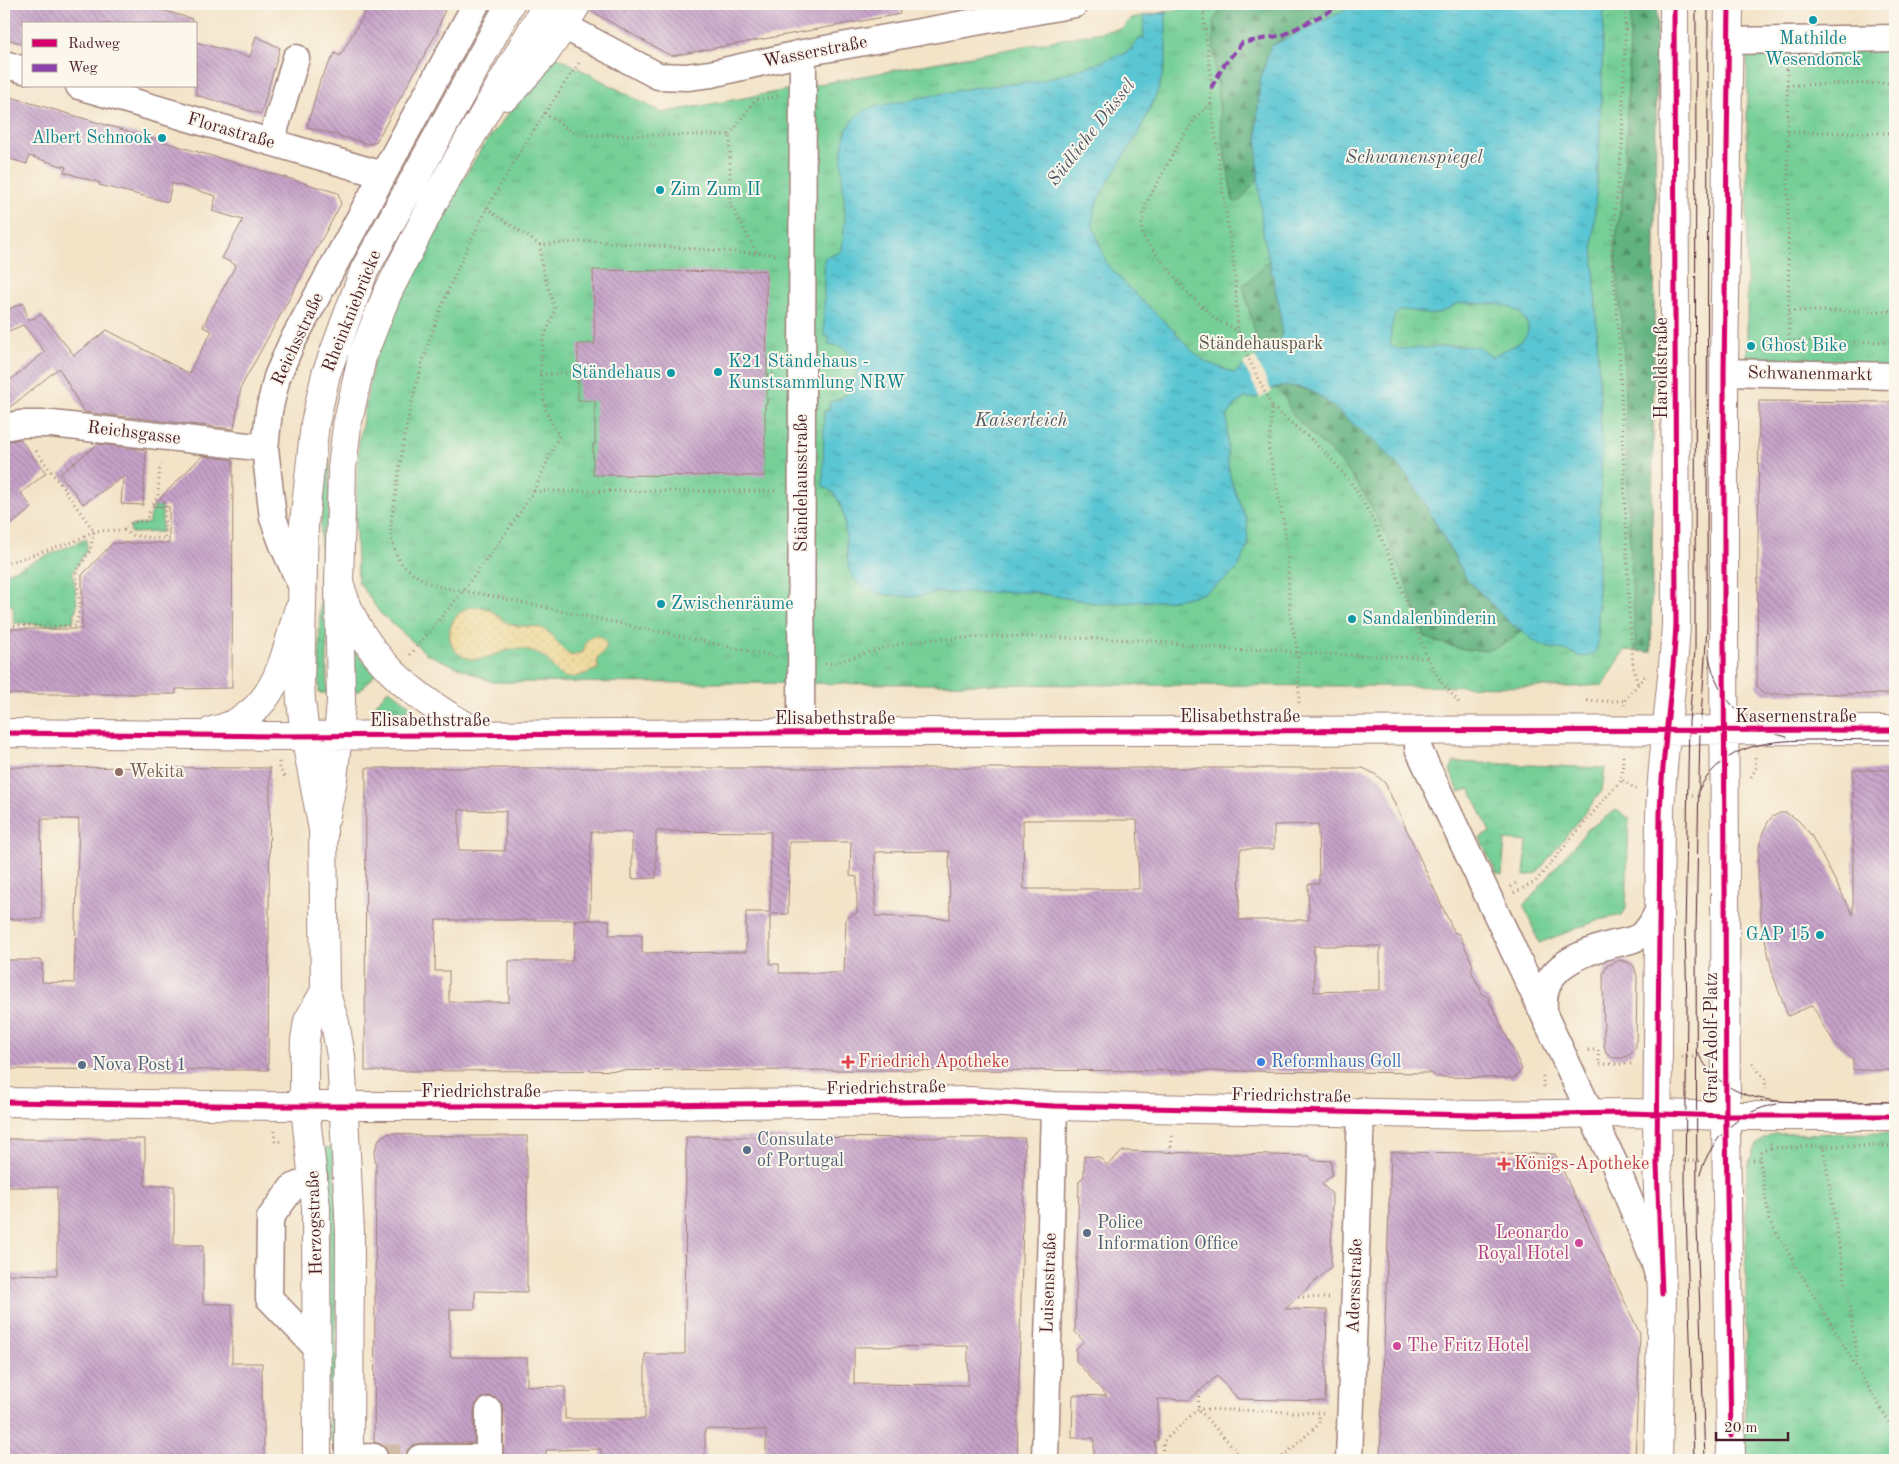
<svg xmlns="http://www.w3.org/2000/svg" width="1899" height="1464" font-family="'Old Standard TT',serif">
  <style>
    .grass { fill: url(#grass-tufts); stroke: #607760 }
    .forest { fill: url(#forest-firs); stroke: #556855 }
    .sand { fill: url(#sand-dots); stroke: #9c7c64 }
    .water { fill: url(#water-ripples); stroke: #52727f; fill-rule: evenodd }
    .pier { fill: #f3e3c7 }
    .building { fill: url(#building-back-hatch); fill-rule: evenodd }
    .lines { fill: none; stroke-linecap: round; stroke-linejoin: round }
    .minor-tunnel { stroke: #d1bca8; stroke-width: 26; stroke-dasharray: 26 13; stroke-linecap: butt }
    .minor-casing { stroke: #9e8179; stroke-width: 29 }
    .major-casing { stroke: #9e8179; stroke-width: 30 }
    .highway-casing { stroke: #9e8179; stroke-width: 30 }
    .path { stroke: #9e8179; stroke-width: 3; stroke-dasharray: 1 4; stroke-linecap: butt }
    .minor { stroke: #fff; stroke-width: 26 }
    .major { stroke: #fff; stroke-width: 28 }
    .highway { stroke: #fff; stroke-width: 28 }
    .tram { stroke: #4a1f2b; stroke-width: 1 }
    .quiet { stroke: #8e44ad; stroke-width: 4; stroke-dasharray: 8 4; stroke-linecap: butt }
    .cycleway-casing { stroke: #fbf7ec; stroke-width: 8 }
    .cycleway { stroke: #d6006c; stroke-width: 5 }
    .culture-dot { fill: #0f9aa8; stroke: #fbf7ec; stroke-width: 2 }
    .education-dot { fill: #8d6e63; stroke: #fbf7ec; stroke-width: 2 }
    .health-dot { fill: #e0444e; stroke: #fbf7ec; stroke-width: 2 }
    .shop-dot { fill: #3f7fe0; stroke: #fbf7ec; stroke-width: 2 }
    .service-dot { fill: #5c6f8a; stroke: #fbf7ec; stroke-width: 2 }
    .hotel-dot { fill: #d1479c; stroke: #fbf7ec; stroke-width: 2 }
    .labels { text-anchor: middle; dominant-baseline: central; stroke-width: 4; stroke-linejoin: round; paint-order: stroke }
    .culture-label { font-size: 18px; fill: #0d838f; stroke: #fbf7ec; text-anchor: start }
    .street-label { font-size: 18px; fill: #4a1f2b; stroke: #fbf7ec }
    .park-label { font-size: 18px; fill: #57544b; stroke: #fbf7ec }
    .education-label { font-size: 18px; fill: #785e54; stroke: #fbf7ec; text-anchor: start }
    .health-label { font-size: 18px; fill: #be3a42; stroke: #fbf7ec; text-anchor: start }
    .shop-label { font-size: 18px; fill: #366cbe; stroke: #fbf7ec; text-anchor: start }
    .service-label { font-size: 18px; fill: #4e5e75; stroke: #fbf7ec; text-anchor: start }
    .hotel-label { font-size: 18px; fill: #b23c85; stroke: #fbf7ec; text-anchor: end }
    .water-label { font-size: 19px; font-style: italic; fill: #505966; stroke: #fbf7ec }
  </style>
  <defs>
    <pattern id="grass-tufts" width="24" height="20" patternUnits="userSpaceOnUse" patternTransform="scale(1.25)"><rect width="24" height="20" fill="#75cf96"/><path d="M3 7l-1-3M5 7V3M7 7l1-3M15 17l-1-3M17 17v-4M19 17l1-3" fill="none" stroke="#67b181"/></pattern>
    <pattern id="forest-firs" width="22" height="20" patternUnits="userSpaceOnUse" patternTransform="scale(1.25)"><rect width="22" height="20" fill="#60b27f"/><path d="M5 1l3.5 6h-7zM16 11l3.5 6h-7z" fill="#519068"/></pattern>
    <pattern id="sand-dots" width="8" height="8" patternUnits="userSpaceOnUse" patternTransform="scale(1.25)"><rect width="8" height="8" fill="#eeda9e"/><path d="M2 2h.1M6 6h.1" fill="none" stroke="#cebb88" stroke-width="1.8" stroke-linecap="round"/></pattern>
    <pattern id="water-ripples" width="26" height="14" patternUnits="userSpaceOnUse" patternTransform="scale(1.25)"><rect width="26" height="14" fill="#5ac6d3"/><path d="M2 4q2-2 4 0t4 0M15 11q2-2 4 0t4 0" fill="none" stroke="#4ca0ab"/></pattern>
    <pattern id="building-back-hatch" width="6" height="6" patternUnits="userSpaceOnUse" patternTransform="scale(1.25)"><rect width="6" height="6" fill="#c6a2c9"/><path d="M-1 5l2 2M0 0l6 6M5-1l2 2" fill="none" stroke="#a383a3"/></pattern>
  </defs>
  <rect width="100%" height="100%" fill="#fbf7ec"/>
  <filter id="ink" filterUnits="userSpaceOnUse"><feTurbulence type="fractalNoise" baseFrequency=".02" numOctaves="2"/><feDisplacementMap in="SourceGraphic" scale="10" xChannelSelector="R" yChannelSelector="G"/><feConvolveMatrix kernelMatrix="1 2 1 2 8 2 1 2 1" color-interpolation-filters="sRGB"/></filter>
  <filter id="wash" filterUnits="userSpaceOnUse"><feTurbulence type="fractalNoise" baseFrequency=".0096" numOctaves="4" result="noise"/><feDisplacementMap in="SourceGraphic" scale="20" xChannelSelector="R" yChannelSelector="G"/><feGaussianBlur stdDeviation="1.12" result="paint"/><feColorMatrix in="noise" values="0 0 0 0 0 0 0 0 0 0 0 0 0 0 0 0 0 1.4 0 .05"/><feComposite in="paint" operator="in"/></filter>
  <g filter="url(#wash)">
    <rect width="100%" height="100%" fill="#f3e3c7"/>
    <path class="grass" d="M1209,4H1657L1651,652L1625,650L1604,685L1570,687L493,682L427,654L380,613L358,581L355,518L359,441L373,364L398,299L432,231L483,146L554,55L662,113L1123,28L1131,18Z
      M1895,43V374L1747,371V47Z
      M326,459H330L327,573V693H319L321,520Z
      M162,504V532L131,533L130,526L149,523V518L155,506Z
      M86,539L87,549L73,572L77,605L73,621L54,625L14,623L13,605L4,606V572H9Z
      M355,653L357,654L375,675L360,691H352V656Z
      M389,689L410,705L407,711L371,710Z
      M1454,762L1605,768L1602,791L1536,874L1524,876L1527,842L1505,840L1502,875L1496,873L1480,838L1490,832L1470,789L1459,792L1450,770Z
      M1616,810L1629,818L1626,909L1622,915L1599,920L1539,943L1524,906L1587,830Z
      M1895,1133V1460H1744L1746,1393V1181C1749,1162 1751,1139 1774,1134Z
      M333,1147L337,1210L336,1444L331,1442L329,1428V1193L323,1148Z"/>
    <path class="forest" d="M1233,4H1340L1271,46L1260,80L1257,121L1258,178L1241,200L1237,202L1233,201L1222,136L1214,55L1213,21L1224,7Z
      M1631,4H1657L1651,652L1636,651L1628,514L1624,358L1615,245L1622,197L1626,145Z
      M1269,260C1273,280 1284,315 1282,335C1282,342 1276,350 1269,353L1259,350L1243,285C1254,279 1259,268 1269,260Z
      M1289,386L1309,390L1321,397L1382,448L1405,473L1421,497L1467,579L1510,623L1522,631C1515,636 1509,642 1502,645C1479,657 1447,646 1425,637C1404,579 1385,518 1346,469C1331,449 1310,436 1295,417C1286,407 1288,394 1274,388Z"/>
    <path class="sand" d="M470,607C500,605 494,621 514,625C524,628 535,624 545,630C556,636 559,650 572,656L583,652C586,642 588,634 599,636L606,642C607,650 604,652 598,657L597,661L598,669C589,671 575,680 565,677C556,674 552,664 545,658C541,654 527,650 521,649C504,647 488,661 472,659C443,655 442,617 470,607Z"/>
    <path class="water" d="M1358,4H1604L1600,137L1593,241L1602,450L1598,565V645L1595,653L1585,657L1578,656L1568,651L1549,648L1536,642L1510,623L1467,579L1421,497L1405,473L1382,448L1321,397L1309,390L1300,387L1281,386L1274,388L1256,398H1245L1235,405L1227,417L1228,464L1231,481L1247,520L1248,546L1238,568L1229,577L1202,594L1175,600L1100,604L1033,592L936,593L913,597L881,594L866,589L858,583L851,575L848,565L844,516L840,504L834,493L823,486L824,411L829,410V402C865,396 866,347 829,344V336H824V258L839,253L842,250C843,239 845,227 845,216C845,179 827,123 873,107L971,88L1040,81L1096,64L1119,54L1120,56L1132,48L1140,38H1144V33H1143L1145,16L1166,12V61L1159,88L1140,130L1098,199L1094,213L1093,226L1107,264L1128,287L1176,333L1190,349L1206,362L1234,373L1259,355V350L1265,353L1273,352L1277,349L1282,335L1280,310L1262,228L1258,178L1257,121L1260,80L1271,46ZM1460,303C1470,304 1499,303 1506,306C1519,310 1535,323 1525,337C1518,347 1502,349 1492,357L1478,346C1468,348 1459,345 1449,346C1432,348 1414,348 1396,349L1391,345C1390,336 1391,329 1393,321C1397,300 1421,317 1434,314C1443,313 1452,306 1460,303Z"/>
    <path class="pier" d="M1255,357L1272,392L1260,398L1243,363Z"/>
    <g id="blocks">
      <path class="building" d="M4,4H142L192,19L191,24H24V44L4,38Z
        M370,4H447L436,34L376,142L369,144L307,127L320,80L335,53L340,56Z
        M593,4H899L900,14L671,56L591,11Z
        M256,36L280,48L261,114L196,95V42L250,57Z
        M4,95L338,193L341,204L241,387L234,429L84,412L59,368L4,412V385L45,352L23,325L4,333V311L23,303L28,319H33L41,314L74,355L107,330L190,374L192,367L212,331L203,327L208,316L236,265L222,258L243,220L212,211L216,196L172,183L168,202L99,185L100,183L64,172L66,167L29,156L27,164L4,157Z
        M593,270L736,272L766,270L767,374V404H765V476L593,475V444H595V401L578,400V344H595Z
        M1759,401L1895,402V694H1764L1757,687Z
        M20,439L46,473L21,493L32,508L4,530V442Z
        M98,444L146,450L143,505L121,504L123,477L83,504L60,474Z
        M202,456L233,460L232,688L176,689V694H4V629H82V575L113,543H169V507L152,506Z
        M4,767L270,768L268,1070L4,1069V960H42V982L74,983L79,819H41L42,919H4Z
        M366,768H1363L1375,774L1385,783L1454,932L1459,934L1473,965L1471,970L1483,995L1488,997L1522,1069L1515,1078L1436,1077L1432,1073L1245,1071L908,1070L365,1071ZM459,810L506,811L505,851L459,850ZM1023,820H1137L1139,889H1024ZM1318,824L1319,884H1308L1309,920H1239L1240,849H1274V825ZM656,831L771,832L770,912H746V952L642,953V935H609V920H575H590L591,832H632V879L656,878ZM789,842H851L850,876L857,877V913L846,918L844,973H779V964H770V914H788ZM949,851L950,919L875,916V852ZM436,920H575V944L572,961H509V1002H449V971H435ZM1314,946H1380V990L1314,992Z
        M1853,770H1895V1070H1853V1058L1835,1043L1822,1024L1813,1005L1788,1016L1773,975L1761,921L1758,885L1759,848L1763,832L1768,822L1772,817L1780,813H1786L1798,820L1811,835L1853,915Z
        M1620,960L1628,962L1634,966L1637,976L1636,1047L1631,1054L1623,1058H1613L1606,1053L1604,1045L1603,974L1607,966Z
        M394,1133L421,1136H527V1292L475,1291V1309H450V1357L527,1358V1386L565,1387V1419H645V1354H685L686,1137L1025,1138L1017,1460H766V1430L705,1429V1460H601V1449L546,1450V1460H503L504,1411L502,1403L496,1398L489,1396L482,1398L476,1404L474,1411V1443H420L413,1445L407,1450L406,1460H388L389,1456L386,1449L381,1444L374,1442L376,1164L374,1153L379,1139L386,1134ZM968,1346V1385L854,1384V1347Z
        M4,1139H145V1186H174V1245H203V1304H232V1363H262V1420H264V1460H4V1274L57,1275V1187H4Z
        M1123,1151L1309,1156L1312,1160L1331,1161L1332,1175L1322,1184L1332,1194L1331,1267L1285,1309L1327,1310L1325,1401L1238,1399L1217,1376L1189,1400L1158,1399V1441H1155V1460H1094V1438H1072L1073,1395L1107,1396L1076,1361V1349L1084,1341L1075,1332L1079,1181L1084,1176V1156L1099,1157L1107,1165Z
        M1391,1152L1555,1154L1640,1334L1635,1460H1380Z"/>
    </g>
  </g>
  <g filter="url(#ink)">
    <use href="#blocks" fill-opacity="0" stroke="#9e8179" stroke-width="1"/>
    <g class="lines">
      <path class="minor-tunnel" d="M374,1457L420,1458"/>
      <defs>
        <path id="minor" d="M564,26L658,76L687,77L711,74L803,53L1075,4
          M1728,41L1895,38
          M4,64L24,70
          M79,86L383,175
          M271,142L296,58
          M1724,372L1895,376
          M4,427L20,424H52L265,448
          M303,589L283,545L273,518L265,448L269,411L277,377L291,344L476,4
          M1418,731V748L1615,1165L1654,1261L1658,1275
          M801,733L803,53
          M1545,1016C1536,971 1574,955 1610,945C1620,942 1631,942 1640,936C1650,930 1655,919 1659,908
          M314,1177L292,1188L270,1218L269,1298L317,1348
          M349,1458L374,1457
          M420,1458H489V1411
          M1045,1460L1054,1106
          M1349,1460L1361,1111"/>
        <path id="major" d="M1729,4L1724,372V632L1726,1129L1731,1460
          M564,26L577,4
          M340,585C360,656 416,700 479,733
          M212,731C274,718 283,663 298,611
          M4,733L279,736L1091,731L1895,730
          M305,735L323,830L325,991L335,1023L341,1056L350,1233L349,1460
          M325,819L333,779L338,735
          M4,1102L274,1106H582L969,1101L1054,1106L1474,1115L1628,1113L1726,1116H1895
          M317,1460L316,1207L304,1099V1064L305,1040L308,1021L325,991
          M1658,1460L1662,1294L1657,1164L1660,815C1662,751 1673,688 1676,624L1674,4"/>
        <path id="highway" d="M507,96L543,56L564,26
          M305,735L301,701L300,684L304,524L315,423L326,374L364,271L510,4
          M338,735L341,702L339,584L342,468L347,426L362,357L387,294L434,201L547,4"/>
      </defs>
      <use href="#minor" class="minor-casing"/>
      <use href="#major" class="major-casing"/>
      <use href="#highway" class="highway-casing"/>
      <path class="path" d="M1202,4L1211,76V104L1235,276L1238,331L1249,359L1272,407L1269,450L1284,523L1287,550L1290,616L1298,653L1299,706
        M1626,4L1622,145L1611,249L1619,340L1629,609L1633,665L1638,685
        M1204,12L1225,4
        M579,63C488,193 418,318 398,479C396,496 390,518 391,535C391,542 397,557 401,563C404,567 409,570 413,573C433,589 452,589 477,593L777,657
        M1787,64L1789,348
        M1787,85L1895,83
        M1211,104L1196,117L1180,141L1146,204L1142,223V236L1186,291L1216,320L1238,330
        M544,113L577,135H730V204L758,255
        M1788,132L1895,133
        M730,135L755,100L779,96
        M486,208L540,245
        M1789,311H1895
        M1789,341L1895,342
        M540,374L574,373
        M767,374H777
        M1272,407L1313,441L1333,461L1355,488L1372,518L1392,562L1427,658L1442,683L1461,705
        M534,491H778
        M124,530L131,535L165,539V503L158,496
        M4,564L73,542L94,531L124,530L131,523L146,521L152,505L158,496L160,461
        M4,625L76,626L80,604L76,572L90,551L94,531L34,448
        M410,655L463,591L508,530L534,491L559,436L546,412L540,374L543,341L555,309L542,268L540,245L591,241L778,255
        M825,664L834,663L883,648L919,640L1005,636L1144,640L1246,651L1268,648L1298,653L1427,658
        M1587,701H1624
        M1624,705V701L1645,676
        M1623,756L1622,780L1636,789
        M1893,756L1895,1063
        M279,762V768L285,777
        M1751,777L1756,769L1755,755
        M1687,795H1700
        M1511,887L1518,881
        M1514,893L1535,882L1606,797L1622,780
        M1588,1050H1598L1599,1064H1632
        M1682,1057H1701
        M1752,1063L1765,1079L1766,1090
        M1543,1076V1083L1545,1089
        M274,1131L275,1142L284,1141
        M1823,1146H1895
        M1771,1148L1823,1146L1857,1354L1855,1365
        M1171,1152L1172,1133
        M1753,1160H1760L1761,1151L1771,1148L1770,1141
        M1760,1160L1769,1220L1895,1432
        M1683,1161H1701
        M1298,1297L1330,1298
        M1199,1391L1198,1409L1245,1460
        M1162,1460L1163,1442L1198,1409L1325,1413
        M1279,1460L1319,1424V1413"/>
      <use href="#minor" class="minor"/>
      <use href="#major" class="major"/>
      <use href="#highway" class="highway"/>
      <path class="tram" d="M1709,656C1716,697 1746,728 1787,737
        M1699,789C1725,743 1770,740 1818,740C1843,739 1869,740 1895,740
        M1697,1052C1725,1103 1770,1102 1822,1102C1846,1102 1871,1102 1895,1102
        M1700,1174C1711,1138 1738,1111 1777,1104
        M1694,1460L1685,1182L1687,1004L1685,932L1689,722L1695,650L1696,4
        M1705,1460L1697,1227L1696,932L1700,731L1707,628L1708,4"/>
      <path class="quiet" d="M1211,88L1224,65L1242,43L1283,35L1344,4"/>
      <defs>
        <path id="cycleway" d="M1729,4L1724,372V632L1726,1129L1731,1436
          M4,733L279,736L1091,731L1895,730
          M4,1102L274,1106H582L969,1101L1054,1106L1474,1115L1628,1113L1726,1116H1895
          M1662,1294L1657,1164L1660,815C1662,751 1673,688 1676,624L1674,4"/>
      </defs>
      <use href="#cycleway" class="cycleway-casing"/>
      <use href="#cycleway" class="cycleway"/>
    </g>
  </g>
  <g class="culture-dot">
    <circle cx="1813" cy="20" r="5"/>
    <circle cx="162" cy="138" r="5"/>
    <circle cx="660" cy="190" r="5"/>
    <circle cx="1751" cy="346" r="5"/>
    <circle cx="718" cy="372" r="5"/>
    <circle cx="671" cy="373" r="5"/>
    <circle cx="661" cy="604" r="5"/>
    <circle cx="1352" cy="619" r="5"/>
    <circle cx="1820" cy="935" r="5"/>
  </g>
  <circle class="education-dot" cx="119" cy="772" r="5"/>
  <g class="health-dot">
    <path d="M845.5 1054.5h5v5h5v5h-5v5h-5v-5h-5v-5h5z"/>
    <path d="M1501.5 1156.5h5v5h5v5h-5v5h-5v-5h-5v-5h5z"/>
  </g>
  <circle class="shop-dot" cx="1261" cy="1062" r="5"/>
  <g class="service-dot">
    <circle cx="82" cy="1065" r="5"/>
    <circle cx="747" cy="1150" r="5"/>
    <circle cx="1087" cy="1233" r="5"/>
  </g>
  <g class="hotel-dot">
    <circle cx="1579" cy="1243" r="5"/>
    <circle cx="1397" cy="1346" r="5"/>
  </g>
  <g class="labels">
    <g class="culture-label">
      <text x="1813" y="39" text-anchor="middle">Mathilde<tspan x="1813" dy="21">Wesendonck</tspan></text>
      <text x="152" y="138" text-anchor="end">Albert Schnook</text>
      <text x="670" y="190">Zim Zum II</text>
      <text x="1761" y="346">Ghost Bike</text>
      <text x="728" y="362">K21 Ständehaus -<tspan x="728" dy="21">Kunstsammlung NRW</tspan></text>
      <text x="661" y="373" text-anchor="end">Ständehaus</text>
      <text x="671" y="604">Zwischenräume</text>
      <text x="1362" y="619">Sandalenbinderin</text>
      <text x="1810" y="935" text-anchor="end">GAP 15</text>
    </g>
    <g class="street-label">
      <text transform="translate(815 52) rotate(-11)">Wasserstraße</text>
      <text transform="translate(231 131) rotate(16)">Florastraße</text>
      <text transform="translate(352 311) rotate(-68)">Rheinkniebrücke</text>
      <text transform="translate(298 339) rotate(-65)">Reichsstraße</text>
      <text transform="translate(1662 368) rotate(-90)">Haroldstraße</text>
      <text transform="translate(1810 374) rotate(1)">Schwanenmarkt</text>
      <text transform="translate(134 433) rotate(7)">Reichsgasse</text>
      <text transform="translate(802 483) rotate(-90)">Ständehausstraße</text>
      <text x="1240" y="717">Elisabethstraße</text>
      <text x="1796" y="717">Kasernenstraße</text>
      <text x="835" y="719">Elisabethstraße</text>
      <text x="430" y="721">Elisabethstraße</text>
      <text transform="translate(1712 1038) rotate(-90)">Graf-Adolf-Platz</text>
      <text transform="translate(886 1088) rotate(-1)">Friedrichstraße</text>
      <text x="481" y="1092">Friedrichstraße</text>
      <text transform="translate(1291 1096) rotate(1)">Friedrichstraße</text>
      <text transform="translate(315 1223) rotate(-92)">Herzogstraße</text>
      <text transform="translate(1049 1283) rotate(-88)">Luisenstraße</text>
      <text transform="translate(1355 1286) rotate(-88)">Adersstraße</text>
    </g>
    <g class="park-label">
      <text x="1261" y="344">Ständehauspark</text>
    </g>
    <g class="education-label">
      <text x="129" y="772">Wekita</text>
    </g>
    <g class="health-label">
      <text x="858" y="1062">Friedrich Apotheke</text>
      <text x="1514" y="1164">Königs-Apotheke</text>
    </g>
    <g class="shop-label">
      <text x="1271" y="1062">Reformhaus Goll</text>
    </g>
    <g class="service-label">
      <text x="92" y="1065">Nova Post 1</text>
      <text x="757" y="1140">Consulate<tspan x="757" dy="21">of Portugal</tspan></text>
      <text x="1097" y="1223">Police<tspan x="1097" dy="21">Information Office</tspan></text>
    </g>
    <g class="hotel-label">
      <text x="1569" y="1233">Leonardo<tspan x="1569" dy="21">Royal Hotel</tspan></text>
      <text x="1407" y="1346" text-anchor="start">The Fritz Hotel</text>
    </g>
    <g class="water-label">
      <text transform="translate(1092 133) rotate(-52)">Südliche Düssel</text>
      <text x="1414" y="158">Schwanenspiegel</text>
      <text x="1021" y="421">Kaiserteich</text>
    </g>
  </g>
  <rect width="1899" height="1464" fill="none" stroke="#fbf7ec" stroke-width="20"/>
  <rect x="22" y="22" width="175" height="65" fill="#fbf7ec" stroke="#b4a19f"/>
  <rect x="32" y="39" width="25" height="8" fill="#d6006c" stroke="#b4a19f"/>
  <text x="68" y="48" font-size="15" fill="#4a1f2b">Radweg</text>
  <rect x="32" y="64" width="25" height="8" fill="#8e44ad" stroke="#b4a19f"/>
  <text x="68" y="72" font-size="15" fill="#4a1f2b">Weg</text>
  <path d="M1716 1432v8h72v-8" fill="none" stroke="#4a1f2b" stroke-width="2.5"/>
  <text x="1724" y="1432" font-size="15" fill="#4a1f2b" stroke="#fbf7ec" stroke-width="4" paint-order="stroke">20 m</text>
</svg>
